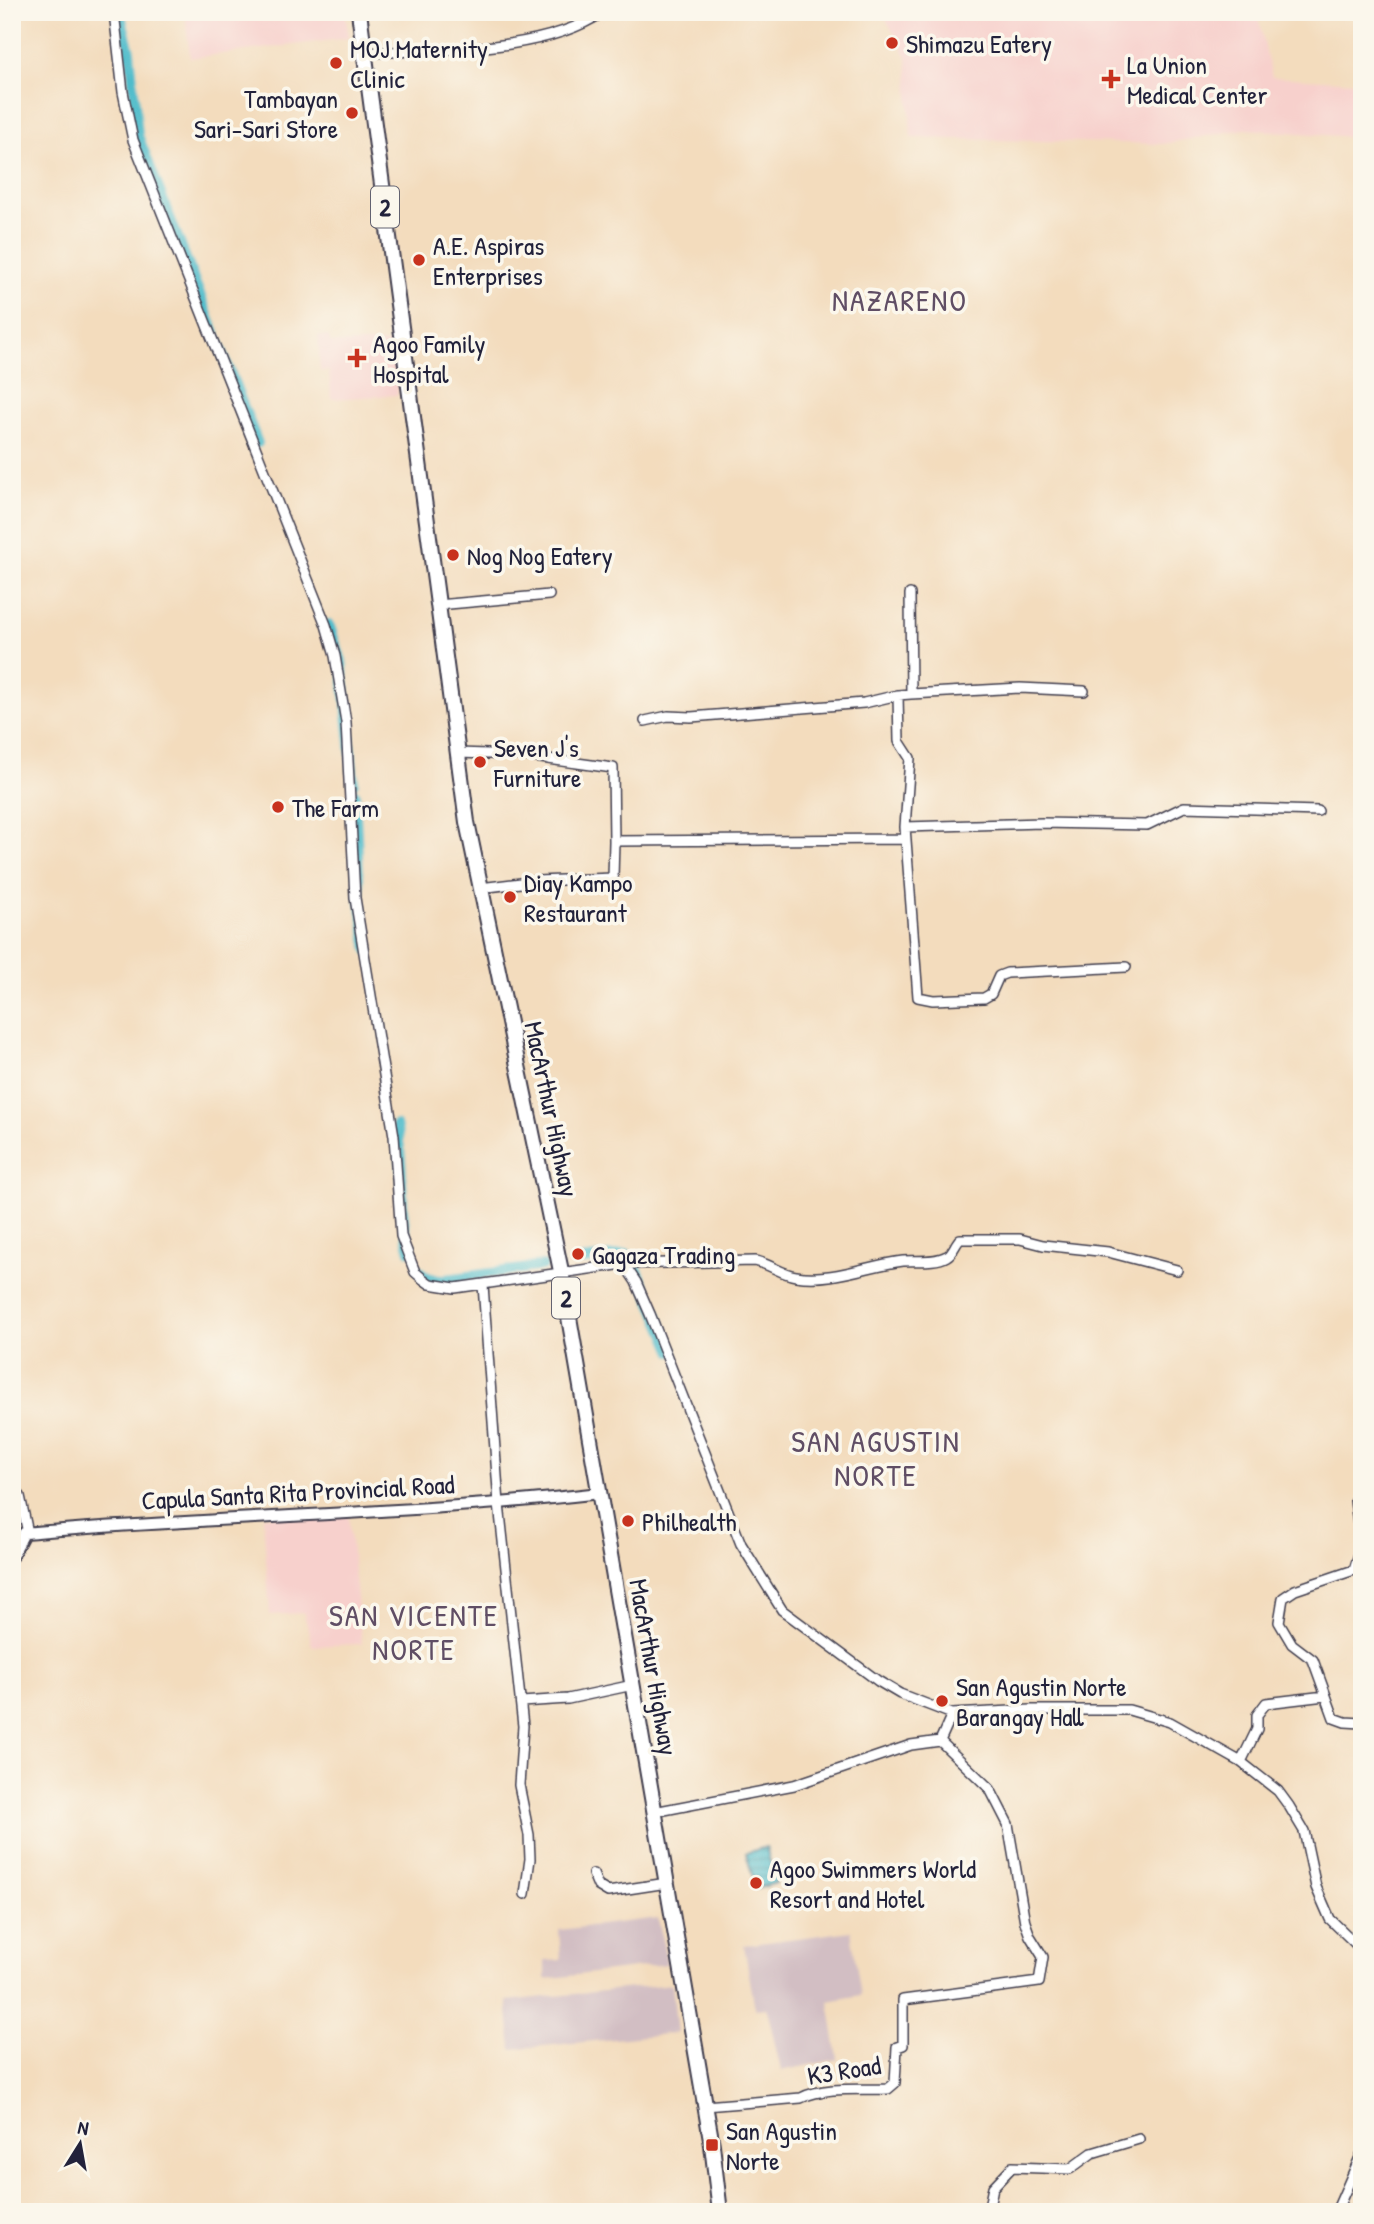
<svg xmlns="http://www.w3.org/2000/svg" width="1374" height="2224" font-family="'Patrick Hand',sans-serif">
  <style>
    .built { fill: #f7d0cc }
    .industrial { fill: #d2bec3 }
    .water { fill: url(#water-rules); stroke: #396f83; stroke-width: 2 }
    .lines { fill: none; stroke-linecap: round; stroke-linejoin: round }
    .canal { stroke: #50bccb; stroke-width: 10 }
    .minor-casing { stroke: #413e4e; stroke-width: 12 }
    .tertiary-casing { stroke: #413e4e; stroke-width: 14 }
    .trunk-casing { stroke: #413e4e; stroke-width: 18 }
    .minor { stroke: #fff; stroke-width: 9 }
    .tertiary { stroke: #fff; stroke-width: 10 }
    .trunk { stroke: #fff; stroke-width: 14 }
    .poi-dot { fill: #c8321e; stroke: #fbf7ec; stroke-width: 2.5 }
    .labels { text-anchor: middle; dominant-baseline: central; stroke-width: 7; stroke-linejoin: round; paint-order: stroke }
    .shield { fill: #fbf7ec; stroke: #636270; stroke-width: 2 }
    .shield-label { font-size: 24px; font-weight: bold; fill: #22223b }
    .poi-label { font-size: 26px; fill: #22223b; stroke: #fbf7ec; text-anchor: start }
    .street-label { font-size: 26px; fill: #22223b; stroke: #fbf7ec }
    .quarter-label { font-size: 30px; letter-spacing: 2px; fill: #604e65; stroke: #fbf7ec }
  </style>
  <defs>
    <pattern id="water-rules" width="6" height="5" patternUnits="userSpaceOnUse" patternTransform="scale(1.75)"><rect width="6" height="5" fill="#50bccb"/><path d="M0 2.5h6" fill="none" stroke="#4298a6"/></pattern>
  </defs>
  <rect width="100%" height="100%" fill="#fbf7ec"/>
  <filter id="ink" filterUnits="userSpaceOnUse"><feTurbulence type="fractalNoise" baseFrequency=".0143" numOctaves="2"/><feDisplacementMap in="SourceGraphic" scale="14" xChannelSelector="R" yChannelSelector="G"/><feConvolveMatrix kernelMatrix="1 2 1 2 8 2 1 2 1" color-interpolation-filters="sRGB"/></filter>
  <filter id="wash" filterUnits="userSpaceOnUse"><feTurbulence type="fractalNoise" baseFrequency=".00686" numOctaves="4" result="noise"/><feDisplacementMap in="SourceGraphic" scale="28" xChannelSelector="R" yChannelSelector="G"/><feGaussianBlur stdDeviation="1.57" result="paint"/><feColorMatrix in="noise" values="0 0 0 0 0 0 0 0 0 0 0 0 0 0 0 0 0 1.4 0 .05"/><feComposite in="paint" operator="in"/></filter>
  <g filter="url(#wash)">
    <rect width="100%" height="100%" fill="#f3dcbd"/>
    <path class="built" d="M185,12H345L349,38L190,58Z
      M882,12H1257L1272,77L1355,82L1353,137L1245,129L1163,144L911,138L907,57Z
      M318,336H329L330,343H394L398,395L331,399L329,371H320Z
      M348,1513L362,1644L312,1646L304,1613L270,1615L263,1516Z"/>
    <path class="industrial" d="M658,1918L667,1964L545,1979V1961L561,1960L559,1930Z
      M851,1931L861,1995L829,2001L838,2059L781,2071L767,2008L755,2009L744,1945Z
      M672,1984L677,2033L512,2049L507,2001Z"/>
    <path class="water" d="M766,1847L776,1883L756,1889L746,1853Z"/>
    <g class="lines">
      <path class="canal" d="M120,12L130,51L138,135L258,443
        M329,624L342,661L354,783
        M355,794L360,899L368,950
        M396,1125C406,1166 398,1211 410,1251
        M577,1261L627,1254L634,1258
        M418,1269L425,1276L439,1280L543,1266
        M638,1270L673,1352"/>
    </g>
  </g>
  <g filter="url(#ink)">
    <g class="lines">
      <defs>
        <path id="minor" d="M114,12L123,92L133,140L326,625L335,656L346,722L355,898L394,1136L401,1236L415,1272L423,1279L430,1284L455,1288L624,1264L636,1282L650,1314L741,1544L782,1610L878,1681L900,1694L952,1714L1031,1710H1129L1170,1722L1241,1762L1278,1791L1289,1806L1304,1831L1316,1887L1330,1919L1362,1950
          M364,53C437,49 541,54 603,12
          M910,594L911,694L898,695L899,741L910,758L905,827L918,997L933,1000L984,998L991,994L999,976L1007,973L1126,967
          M438,605L549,595
          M911,694L1020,688L1084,691
          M645,721L668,716L691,717L864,703L898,695
          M458,753L519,755L613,768L614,841L906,839
          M905,827L1042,823L1147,825L1184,807L1318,811
          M480,888L537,881L613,878L614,841
          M624,1264L755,1261C770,1264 781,1274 796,1276C832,1282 869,1265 903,1261C916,1260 935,1263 947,1256C953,1253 955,1244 960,1239H1020L1043,1245L1108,1252L1177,1270
          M483,1285L499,1504L523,1726L519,1785L529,1835L530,1859L525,1894
          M12,1495L20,1496L28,1533
          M1355,1500L1361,1548L1354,1570L1295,1590L1283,1598L1279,1622L1292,1644L1313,1660L1334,1718L1345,1722L1362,1723
          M521,1702L568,1699L633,1685
          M1241,1762L1257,1729V1715L1266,1703L1325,1696
          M654,1812L794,1785L911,1745L940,1741L952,1714
          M593,1874L598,1886L608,1892L667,1883
          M705,2106L801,2098C825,2086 862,2090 888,2089L895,2083L897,2047L903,2045V2000L1039,1982L1043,1957L1030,1936L1025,1922L1008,1824L990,1789L940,1741
          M988,2212L993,2187L1012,2167L1070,2169L1092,2153L1139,2139
          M1336,2212L1362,2153"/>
        <path id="tertiary" d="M12,1556L24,1533C216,1516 408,1515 600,1493"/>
        <path id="trunk" d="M359,12L467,822L561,1271L712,2145L720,2212"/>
      </defs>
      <use href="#minor" class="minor-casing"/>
      <use href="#tertiary" class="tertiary-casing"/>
      <use href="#trunk" class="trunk-casing"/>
      <use href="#minor" class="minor"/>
      <use href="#tertiary" class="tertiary"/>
      <use href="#trunk" class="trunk"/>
    </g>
  </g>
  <g class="poi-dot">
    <circle cx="892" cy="43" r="7"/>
    <circle cx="336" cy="63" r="7"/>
    <path d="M1107.5 68.5h7v7h7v7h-7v7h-7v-7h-7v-7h7z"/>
    <circle cx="352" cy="113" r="7"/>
    <circle cx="419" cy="260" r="7"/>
    <path d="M353.5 347.5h7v7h7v7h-7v7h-7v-7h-7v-7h7z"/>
    <circle cx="453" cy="555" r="7"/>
    <circle cx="480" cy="762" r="7"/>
    <circle cx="278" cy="807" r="7"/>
    <circle cx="510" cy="897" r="7"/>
    <circle cx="578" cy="1254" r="7"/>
    <circle cx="628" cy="1521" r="7"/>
    <circle cx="942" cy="1701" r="7"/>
    <circle cx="756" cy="1883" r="7"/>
    <rect x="705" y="2138" width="14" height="14" rx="3.5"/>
  </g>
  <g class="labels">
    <g class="shield">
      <rect x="371" y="186.5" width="28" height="41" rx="5"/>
      <rect x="552" y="1277.5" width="28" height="41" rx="5"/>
    </g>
    <g class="shield-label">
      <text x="385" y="207">2</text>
      <text x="566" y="1298">2</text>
    </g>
    <g class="poi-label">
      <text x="906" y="43">Shimazu Eatery</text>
      <text x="350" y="48">MOJ Maternity<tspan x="350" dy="30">Clinic</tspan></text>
      <text x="1127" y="64">La Union<tspan x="1127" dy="30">Medical Center</tspan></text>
      <text x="338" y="98" text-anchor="end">Tambayan<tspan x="338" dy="30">Sari-Sari Store</tspan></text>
      <text x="433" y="245">A.E. Aspiras<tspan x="433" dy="30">Enterprises</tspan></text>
      <text x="373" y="343">Agoo Family<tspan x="373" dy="30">Hospital</tspan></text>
      <text x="467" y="555">Nog Nog Eatery</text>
      <text x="494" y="747">Seven J's<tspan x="494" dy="30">Furniture</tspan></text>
      <text x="292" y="807">The Farm</text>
      <text x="524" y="882">Diay Kampo<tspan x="524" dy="30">Restaurant</tspan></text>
      <text x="592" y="1254">Gagaza Trading</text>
      <text x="642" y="1521">Philhealth</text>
      <text x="956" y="1686">San Agustin Norte<tspan x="956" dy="30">Barangay Hall</tspan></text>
      <text x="770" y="1868">Agoo Swimmers World<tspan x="770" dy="30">Resort and Hotel</tspan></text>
      <text x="726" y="2130">San Agustin<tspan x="726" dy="30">Norte</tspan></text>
    </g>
    <g class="street-label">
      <text transform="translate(552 1109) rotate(78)">MacArthur Highway</text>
      <text transform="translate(298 1492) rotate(-3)">Capula Santa Rita Provincial Road</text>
      <text transform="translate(654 1667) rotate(80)">MacArthur Highway</text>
      <text transform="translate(844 2070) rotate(-9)">K3 Road</text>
    </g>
    <g class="quarter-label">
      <text x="900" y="300">NAZARENO</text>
      <text x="876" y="1441">SAN AGUSTIN<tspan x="876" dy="34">NORTE</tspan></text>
      <text x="414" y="1615">SAN VICENTE<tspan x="414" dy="34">NORTE</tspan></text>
    </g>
  </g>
  <rect width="1374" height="2224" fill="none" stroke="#fbf7ec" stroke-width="42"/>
  <g transform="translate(80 2144) rotate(11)" stroke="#fbf7ec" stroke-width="5" paint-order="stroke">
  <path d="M0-5L12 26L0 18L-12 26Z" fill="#22223b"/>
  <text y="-10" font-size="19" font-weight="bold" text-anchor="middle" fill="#22223b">N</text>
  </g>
</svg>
